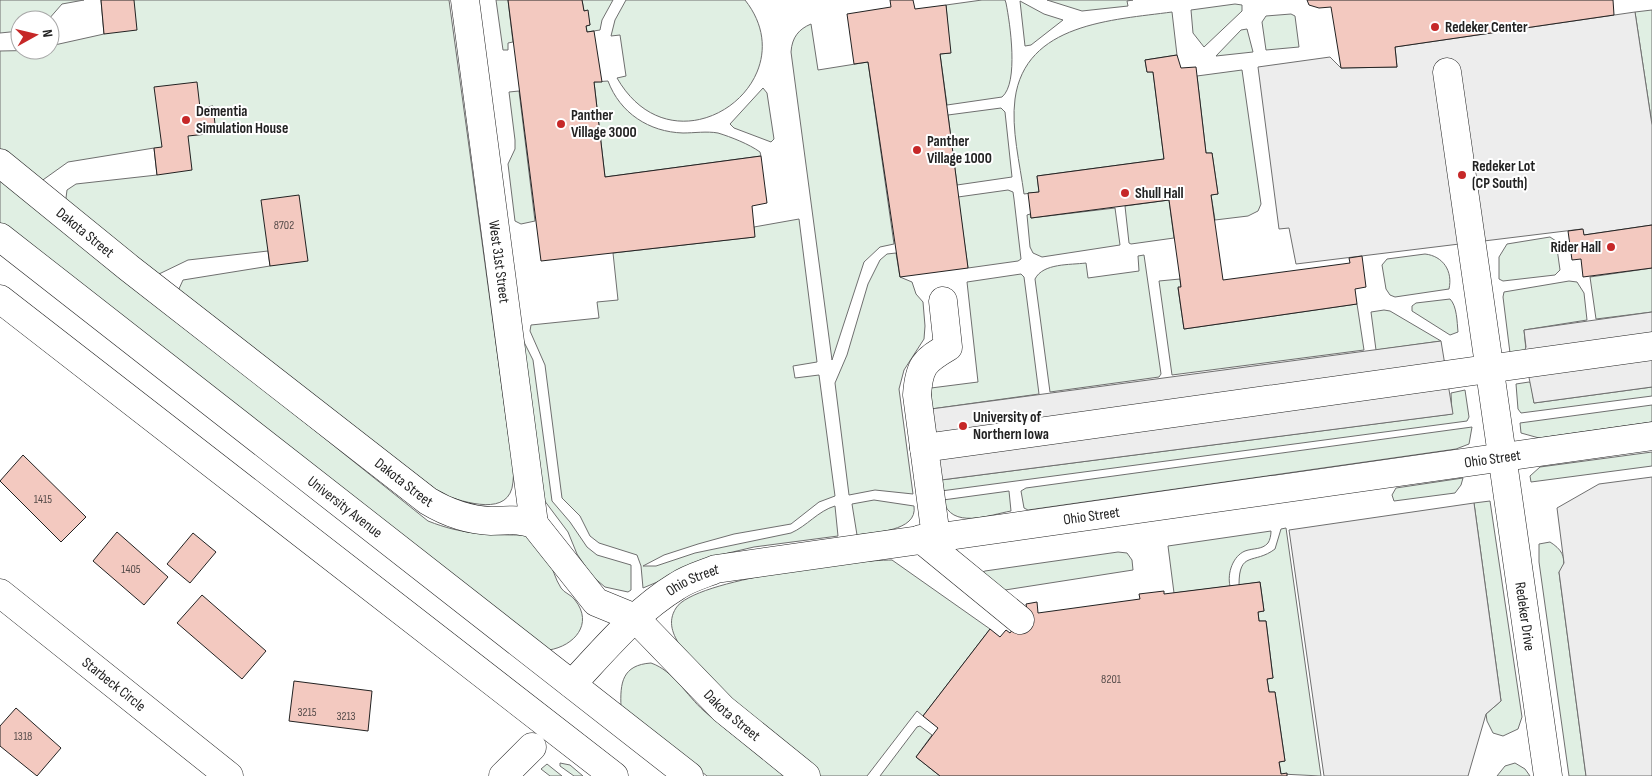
<svg xmlns="http://www.w3.org/2000/svg" width="1652" height="776" font-family="'Sofia Sans Condensed',sans-serif">
  <style>
    .green { fill: #e0efe3; stroke: #6f6f6f }
    .parking { fill: #ededed; stroke: #6f6f6f }
    .building { fill: #f3c9c0; stroke: #222 }
    .lines { fill: none; stroke-linecap: round; stroke-linejoin: round }
    .minor-casing { stroke: #222; stroke-width: 29 }
    .major-casing { stroke: #222; stroke-width: 29 }
    .minor { stroke: #fff; stroke-width: 28 }
    .major { stroke: #fff; stroke-width: 28 }
    .poi-dot { fill: #c62828; stroke: #fff; stroke-width: 2 }
    .labels { text-anchor: middle; dominant-baseline: central; stroke-width: 4; stroke-linejoin: round; paint-order: stroke }
    .number-label { font-size: 12px; fill: #564c4a }
    .poi-label { font-size: 15px; font-weight: bold; fill: #222; stroke: #fff; text-anchor: start }
    .street-label { font-size: 15px; fill: #222; stroke: #fff }
  </style>
  <rect width="100%" height="100%" fill="#fff"/>
  <path class="green" d="M0,0H84L62,4L48,20H20V31L0,33Z
    M101,0H449L508,432C510,447 515,466 513,482C510,518 465,502 443,495L178,291L183,280L270,266L268,251L188,260L159,274L65,206L67,190L76,184L157,175L154,148L68,162L40,182L0,150V51L50,50V46L104,34Z
    M496,0H508L513,42L508,43V50H503Z
    M582,0H613L602,20L600,30L587,32L586,26L590,25L587,11H584Z
    M626,0H745C810,82 675,179 617,78L626,76L620,35L611,36L615,20Z
    M982,0H1005L1006,3C1010,23 1019,83 1002,97L947,105L940,54L950,53L946,5Z
    M1047,0H1133L1127,1L1128,6L1082,11Z
    M1020,1L1044,14L1063,20L1031,45L1025,46Z
    M1235,4L1242,5V11L1204,47L1193,33L1191,10Z
    M1652,10V125L1635,12Z
    M1172,12L1177,55L1145,60L1147,72H1153L1164,159L1037,176L1039,192L1024,194C1020,164 1011,129 1015,99C1025,23 1113,20 1172,12Z
    M1291,14L1295,16L1299,47L1266,50L1262,22L1266,16Z
    M811,24L818,70L868,62L894,244L880,247L864,262L832,360L791,52C792,37 799,29 811,24Z
    M1247,29L1253,52L1216,56L1241,30Z
    M1242,70L1261,204L1258,211L1248,216L1215,220L1211,195L1218,194L1212,153H1206L1197,76Z
    M608,81C620,113 649,132 683,133C694,133 707,131 718,133C731,137 749,144 760,152L761,156L605,177L594,82Z
    M763,88L767,93L774,139L771,142L734,128L730,124Z
    M519,91L535,221L521,224L515,221L508,164L515,149V140L509,92Z
    M1001,108L1005,112L1012,177L957,185L948,115Z
    M0,179L428,521C463,535 490,535 527,535C534,543 542,551 548,559C553,568 555,579 561,588C564,593 572,595 575,600C594,624 574,646 549,650L0,224Z
    M1008,190L1013,192L1014,199L1021,259L1018,261L968,268L958,197Z
    M1169,200L1174,238L1131,244L1129,243L1125,206Z
    M1115,208L1120,245L1042,257L1033,253L1030,247L1027,215L1030,214L1031,218Z
    M799,219L817,362L793,366L795,378L819,375L835,496L819,502L791,524L734,534L698,544L664,555L643,566H656L695,553L791,533C807,526 818,511 835,506L838,536L754,547L724,554L643,588L641,566L637,555L599,543L590,536L580,516L562,498L545,365L530,331L531,325L599,318L597,302L618,300L613,253L754,237V227Z
    M1550,237L1556,241L1560,270L1555,275L1503,281L1499,279V257L1507,244Z
    M896,253L900,277L912,282L916,294L923,302L925,326L924,339L904,370L899,389L913,494L875,490L849,495L835,383L847,355L868,284L880,260L887,254Z
    M1425,254C1443,256 1453,271 1449,289L1395,297L1390,295L1386,289L1382,265L1387,259Z
    M1144,255L1161,374L1159,377L1050,392L1035,279C1043,263 1070,265 1086,263L1088,278L1139,271L1138,256Z
    M1652,268V312L1596,319L1590,277Z
    M1021,274L1024,277L1039,394L931,409V388L978,382L967,282Z
    M1180,279L1181,287L1178,288L1184,329L1357,304L1364,350L1172,375L1159,281Z
    M1569,281L1577,282L1584,293L1587,320L1524,330L1526,350L1510,353L1503,297L1504,292Z
    M1450,299C1457,306 1457,322 1458,332L1450,335L1412,311V306L1416,303Z
    M1384,310L1390,311L1441,341L1376,350L1371,312Z
    M522,338L533,360L552,501L570,522L587,547L597,555L631,565V590L628,592L605,587L592,576L577,554L568,532L544,500Z
    M1529,382L1531,383L1534,403L1652,387V396L1521,413L1518,409L1516,384Z
    M1465,390L1469,417L1467,421L941,491V480L1452,414L1451,393Z
    M1652,405V422L1539,438L1521,433L1520,423Z
    M1472,427L1469,444L1456,449L1028,510L1024,508L1021,491L1026,488Z
    M1652,452V466L1531,482L1530,476L1540,467Z
    M1463,478L1461,485L1455,493L1394,501L1392,495L1396,488Z
    M1009,491L1011,511C989,515 951,530 943,500Z
    M874,500L914,506C918,532 873,532 857,535L852,504Z
    M1490,501L1522,717L1518,729L1503,736L1493,733L1487,721L1486,714L1501,701L1474,503Z
    M1286,528L1321,776L1281,774L1279,762L1285,761L1275,692H1269L1267,679L1273,678L1266,621H1259L1258,612L1264,611L1260,582L1239,585C1239,550 1254,565 1275,549L1281,529Z
    M1271,531C1271,535 1270,540 1268,543C1262,550 1253,548 1245,551C1233,556 1227,573 1230,586L1174,593L1168,546Z
    M1550,542C1561,549 1566,556 1563,569L1559,572L1586,776H1569L1539,562V544Z
    M1118,552L1127,553L1132,560L1133,570L1005,590L998,588L981,573L985,571Z
    M892,560L990,629L923,716L917,711L867,776H819L761,732L681,647C673,635 667,622 676,608C694,579 855,560 892,560Z
    M651,663C674,671 686,695 704,711C731,735 760,755 790,776H707L621,707C620,683 622,665 651,663Z
    M920,726L932,735L916,757L940,776H880L917,727Z
    M560,763L570,765L583,776H574L560,766Z
    M1515,763L1525,769L1530,776H1497L1505,766Z
    M547,764L562,776H550L541,769Z"/>
  <path class="parking" d="M1635,12L1652,125V225L1584,235L1582,229L1296,264L1289,228L1279,229L1258,67L1330,57L1341,68L1397,67L1395,47Z
    M1652,312V387L1534,403L1524,352L1526,347L1524,330Z
    M1441,341L1453,414L941,480L931,409Z
    M1652,477V776H1586L1559,572L1564,563L1557,508L1599,484Z
    M1474,503L1501,701L1486,714L1468,776H1324L1289,530Z"/>
  <path class="building" d="M101,0H134L137,30L104,34Z
    M508,0H582L584,11L588,10L590,25L586,26L587,32L594,31L602,82H594L605,177L761,156L767,203L752,206L755,237L541,261Z
    M890,0H913L915,9L946,5L951,53L940,54L968,268L900,277L868,62L854,64L847,14L891,7Z
    M1307,0H1613L1614,15L1395,47L1397,67L1341,68L1331,7L1319,8L1309,5Z
    M1177,55L1181,68L1196,67L1206,153H1212L1218,194L1211,195L1223,280L1350,263L1349,258L1362,256L1366,287L1355,289L1357,304L1184,329L1178,287H1181L1180,279L1169,200L1031,218L1028,193L1039,192L1037,176L1164,159L1153,72H1147L1145,60Z
    M197,82L200,108L213,106L216,133L188,136L192,170L157,175L154,148L162,147L154,87Z
    M299,195L308,261L270,266L261,200Z
    M1652,225V268L1583,277L1581,259L1572,260L1568,231L1583,229L1584,235Z
    M23,455L86,517L61,542L0,481Z
    M117,532L168,577L144,605L93,561Z
    M193,533L216,552L190,583L167,564Z
    M1260,582L1264,611L1258,612L1259,621H1266L1273,678L1267,679L1269,692H1275L1285,761L1279,762L1281,774L1287,773V776H940L916,757L938,728L923,716L990,629L1000,637L1006,630L1010,633L1027,610L1026,604L1037,602L1038,613L1140,599L1139,594L1164,591V594Z
    M202,595L266,651L242,679L177,623Z
    M294,681L372,691L368,731L289,721Z
    M16,708L61,748L37,776L0,746V726Z"/>
  <g class="lines">
    <defs>
      <g id="minor">
        <path id="s1" d="M465,0L534,524"/>
        <path id="s2" d="M1447,72L1548,776"/>
        <path id="s3" d="M0,163L129,268L428,501C448,513 468,520 491,521C509,521 516,518 534,524L596,602L635,618L723,709L806,776"/>
        <path d="M924,448L1652,346"/>
        <path d="M936,537L917,395C919,366 924,361 948,347L943,301"/>
        <path d="M921,539L1020,620"/>
        <path id="s4" d="M0,593L229,776"/>
        <path id="s5" d="M572,684C605,649 636,611 677,586C689,578 704,574 716,569L1652,436"/>
        <path d="M503,776L532,747"/>
      </g>
      <g id="major">
        <path id="s6" d="M0,237L689,776"/>
        <path d="M0,299L614,776"/>
      </g>
    </defs>
    <use href="#minor" class="minor-casing"/>
    <use href="#major" class="major-casing"/>
    <use href="#minor" class="minor"/>
    <use href="#major" class="major"/>
  </g>
  <g class="poi-dot">
    <circle cx="1435" cy="27" r="5"/>
    <circle cx="186" cy="120" r="5"/>
    <circle cx="561" cy="124" r="5"/>
    <circle cx="917" cy="150" r="5"/>
    <circle cx="1462" cy="175" r="5"/>
    <circle cx="1125" cy="193" r="5"/>
    <circle cx="1611" cy="247" r="5"/>
    <circle cx="963" cy="426" r="5"/>
  </g>
  <g class="labels">
    <g class="number-label">
      <text x="284" y="225">8702</text>
      <text x="43" y="499">1415</text>
      <text x="131" y="569">1405</text>
      <text x="1111" y="679">8201</text>
      <text x="307" y="712">3215</text>
      <text x="346" y="716">3213</text>
      <text x="23" y="736">1318</text>
    </g>
    <g class="poi-label">
      <text x="1445" y="27">Redeker Center</text>
      <text x="196" y="111">Dementia<tspan x="196" dy="17">Simulation House</tspan></text>
      <text x="571" y="115">Panther<tspan x="571" dy="17">Village 3000</tspan></text>
      <text x="927" y="141">Panther<tspan x="927" dy="17">Village 1000</tspan></text>
      <text x="1472" y="166">Redeker Lot<tspan x="1472" dy="17">(CP South)</tspan></text>
      <text x="1135" y="193">Shull Hall</text>
      <text x="1601" y="247" text-anchor="end">Rider Hall</text>
      <text x="973" y="417">University of<tspan x="973" dy="17">Northern Iowa</tspan></text>
    </g>
    <g class="street-label">
      <text stroke="none"><textPath href="#s3" startOffset="110">Dakota Street</textPath></text>
      <text stroke="none"><textPath href="#s1" startOffset="264">West 31st Street</textPath></text>
      <text stroke="none"><textPath href="#s5" startOffset="971">Ohio Street</textPath></text>
      <text stroke="none"><textPath href="#s3" startOffset="515">Dakota Street</textPath></text>
      <text stroke="none"><textPath href="#s6" startOffset="438">University Avenue</textPath></text>
      <text stroke="none"><textPath href="#s5" startOffset="566">Ohio Street</textPath></text>
      <text stroke="none"><textPath href="#s5" startOffset="161">Ohio Street</textPath></text>
      <text stroke="none"><textPath href="#s2" startOffset="550">Redeker Drive</textPath></text>
      <text stroke="none"><textPath href="#s4" startOffset="146">Starbeck Circle</textPath></text>
      <text stroke="none"><textPath href="#s3" startOffset="935">Dakota Street</textPath></text>
    </g>
  </g>
  <g transform="translate(35 35) rotate(82)"><circle r="24" fill="#ffffff" stroke="#a7a7a7"/>
  <path d="M0-4L9 19L0 12L-9 19Z" fill="#c62828"/>
  <text y="-8" font-size="14" font-weight="bold" text-anchor="middle" fill="#222222">N</text>
  </g>
</svg>
